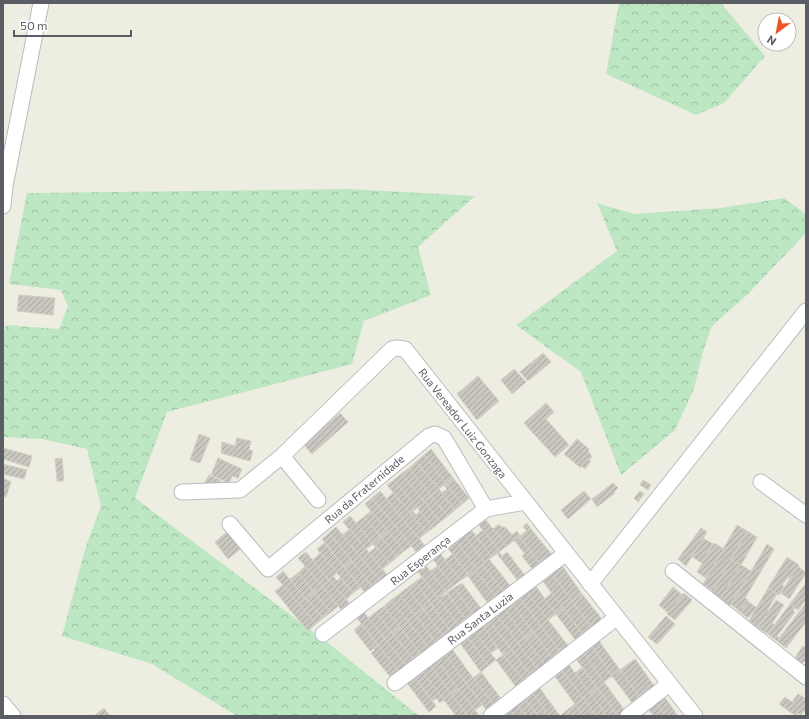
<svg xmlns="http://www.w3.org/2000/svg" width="809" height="719" font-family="Commissioner,sans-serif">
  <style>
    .forest { fill: url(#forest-crowns) }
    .building { fill: url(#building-hatch); stroke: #d3d0c0 }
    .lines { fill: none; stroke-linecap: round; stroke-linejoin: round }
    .minor-casing { stroke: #babbc2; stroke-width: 17 }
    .minor { stroke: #fff; stroke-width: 15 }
    .labels { text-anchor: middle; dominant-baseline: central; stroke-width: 3.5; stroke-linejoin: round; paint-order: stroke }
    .street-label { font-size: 11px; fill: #5a5d64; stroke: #fff }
  </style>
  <defs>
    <pattern id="forest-crowns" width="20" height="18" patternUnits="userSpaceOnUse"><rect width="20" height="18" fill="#bde7c3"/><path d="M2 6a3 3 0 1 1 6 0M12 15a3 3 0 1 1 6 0" fill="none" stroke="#9dbea2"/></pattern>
    <pattern id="building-hatch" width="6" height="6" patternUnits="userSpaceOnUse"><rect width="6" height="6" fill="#c9c7bf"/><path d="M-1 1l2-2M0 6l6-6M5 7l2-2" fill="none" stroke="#a6a59f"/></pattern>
  </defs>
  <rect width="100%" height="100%" fill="#eeede2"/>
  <path class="forest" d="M619,3H721L765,56L724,103L696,115L606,74Z
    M348,189L475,196L418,247L431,295L364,321L352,364L167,412L135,498L333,647L419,716H237L152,664L62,636L85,549L101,506L87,449L42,439L3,437V335L6,325L59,329L68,306L61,290L9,284L27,193Z
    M784,198L806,214V233L748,294L712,326L702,355L694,389L675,430L621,475L581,372L516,325L617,251L597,203L634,214L720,208Z"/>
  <path class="building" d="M19,295L55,298L53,315L17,311Z
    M543,353L551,362L528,381L520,372Z
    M514,369L526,382L512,394L501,380Z
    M478,376L499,401L477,420L457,394Z
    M546,403L554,412L546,419L569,445L555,457L524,423Z
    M340,413L348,422L312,454L303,444Z
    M199,434L210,438L200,463L190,460Z
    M237,438L251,441L249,450L253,451L250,461L221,453L222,442L235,446Z
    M577,439L589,449L588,451L592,457L589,460L591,461L585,469L582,466L581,468L564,454Z
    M3,448L32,456L29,467L3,459Z
    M431,449L453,478L446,483L424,455Z
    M424,455L446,483L439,489L416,462Z
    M62,458L64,481H57L55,459Z
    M218,458L242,469L238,478L232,476L229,483L211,475Z
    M416,462L439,489L431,496L409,468Z
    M3,464L27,470L24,479L3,474Z
    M409,468L431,496L424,501L401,474Z
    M401,474L424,501L417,508L394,480Z
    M209,475L221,481L216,490L204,484Z
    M3,478L11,482L6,497L3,496Z
    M453,478L469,498L462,504L446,483Z
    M394,480L417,508L410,513L387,485Z
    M643,480L651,485L648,490L640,485Z
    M446,483L462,504L455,510L442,493L447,489L444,486Z
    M613,483L618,488L614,492L615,493L597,507L592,499Z
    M439,489L455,510L448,516L431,496Z
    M380,491L403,519L395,526L372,498Z
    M584,491L591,499L568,519L561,510Z
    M640,491L644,494L638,502L634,498Z
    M393,493L410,513L403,519L386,499Z
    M431,496L448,516L440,522L424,501Z
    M372,498L395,526L388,531L365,504Z
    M424,501L440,522L433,528L418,509Z
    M371,511L388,531L381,537L364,517Z
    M413,511L416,515L420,511L433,528L426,533L410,513Z
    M410,513L426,533L419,539L403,519Z
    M350,516L373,544L366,549L343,522Z
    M364,517L381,537L373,544L356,523Z
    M484,518L507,546L500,551L477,523Z
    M403,519L425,546L417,553L395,526Z
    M527,523L530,528L527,531L523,527Z
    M498,525L506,528L512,535L517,531L520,536L507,546L493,529Z
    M737,525L747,531L713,591L703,584Z
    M395,526L411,546L404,551L388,531Z
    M336,527L359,555L352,561L329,533Z
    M470,528L492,557L485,562L463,534Z
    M530,528L553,556L541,565L519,537Z
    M701,528L707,532L686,566L678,559Z
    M350,529L366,549L359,555L342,535Z
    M229,530L243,547L228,559L215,542Z
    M483,530L500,551L492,557L476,536Z
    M388,531L404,551L397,557L381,537Z
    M747,531L757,537L741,565L731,560Z
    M329,533L352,561L344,567L322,539Z
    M463,534L485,562L477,569L455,540Z
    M381,537L397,557L390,563L373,544Z
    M519,537L541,565L534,571L522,556L525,554L514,540Z
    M703,538L713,544L702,563L692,557Z
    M455,540L477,569L469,575L446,546Z
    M324,543L344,567L337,573L317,549Z
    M714,543L724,549L706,578L697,572Z
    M767,544L774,549L760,573L753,568Z
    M376,547L390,563L382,569L369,553Z
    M366,549L388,576L381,582L359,555Z
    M306,552L329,580L322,586L298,558Z
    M439,552L461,580L453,586L432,558Z
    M499,552L502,556L507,552L526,577L519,582L497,554Z
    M320,553L337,573L329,580L313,560Z
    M453,554L469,575L461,580L445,560Z
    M359,555L381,582L374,588L352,561Z
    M787,557L799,565L790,578L788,577L782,585L785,587L779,595L768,588Z
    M489,559L512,588L505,593L482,564Z
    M731,560L741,565L721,599L712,592Z
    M352,561L374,588L366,594L344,567Z
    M424,563L446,592L438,598L416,569Z
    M482,564L505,593L497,598L475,570Z
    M741,565L751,571L729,607L720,600Z
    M305,566L322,586L314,592L298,573Z
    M438,566L453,586L446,592L430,571Z
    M560,566L563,567L582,594L572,601L551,572Z
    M798,566L806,573L789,599L781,593Z
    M344,567L361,587L353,593L337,573Z
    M753,568L760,573L745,598L738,593Z
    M475,570L497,598L489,605L468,576Z
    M283,571L306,599L299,604L276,577Z
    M551,572L572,601L563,608L542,580Z
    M298,573L314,592L306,599L290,579Z
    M333,576L337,581L340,578L353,593L346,600L329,580Z
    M422,577L438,598L431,604L415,582Z
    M329,580L352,606L344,613L322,586Z
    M415,582L431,604L423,609L407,588Z
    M462,583L482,610L475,616L454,588Z
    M806,583V602L805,601L798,610L790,604Z
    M283,585L299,604L291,611L275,591Z
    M535,585L556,614L548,620L527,592Z
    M322,586L338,606L331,612L314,592Z
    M673,587L682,595L668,613L659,605Z
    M407,588L423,609L415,615L399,594Z
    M454,588L475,616L467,621L447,593Z
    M768,588L777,594L768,609L770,610L758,628L749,621Z
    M314,592L331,612L323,618L306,599Z
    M527,592L548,620L541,626L520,598Z
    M552,593L563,608L556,614L545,599Z
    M684,593L692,600L675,620L667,614Z
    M738,593L748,600L740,612L731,604Z
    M399,594L415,615L408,621L391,600Z
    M447,594L467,621L460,627L438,598Z
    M582,594L601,618L599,620L601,624L593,630L572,601Z
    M438,598L460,627L452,633L431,604Z
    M520,598L541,626L533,632L512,603Z
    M306,599L323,618L316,624L299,604Z
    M391,600L408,621L400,627L384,606Z
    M776,600L784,605L772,623L775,625L768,634L758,628Z
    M572,601L593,630L585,637L563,608Z
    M747,601L757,608L748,618L740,612Z
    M512,603L533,632L525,638L505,609Z
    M806,603V622L786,648L777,641Z
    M299,604L316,624L308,631L291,611Z
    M431,604L452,633L445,638L423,609Z
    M790,604L795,608L793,610L795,612L777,636L779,638L777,641L768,634Z
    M384,606L400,627L392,633L376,612Z
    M563,608L585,637L577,642L556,614Z
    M423,609L445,638L437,644L415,615Z
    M505,609L525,638L518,643L497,615Z
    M363,611L385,639L378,645L356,617Z
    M376,612L392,633L385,639L368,618Z
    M415,615L437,644L430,650L408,621Z
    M497,615L518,643L511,649L490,621Z
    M666,616L675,624L657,644L648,637Z
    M489,620L511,649L503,655L482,625Z
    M548,620L570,648L562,654L541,626Z
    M408,621L430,650L422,656L400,627Z
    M361,624L378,645L370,651L354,630Z
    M482,625L498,648L491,653L474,631Z
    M541,626L562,654L554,660L533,632Z
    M400,627L422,656L415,661L392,633Z
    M474,631L496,660L488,666L467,636Z
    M533,632L554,660L546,666L525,638Z
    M392,633L415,661L407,667L385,639Z
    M467,637L488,666L481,672L460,643Z
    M525,638L546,666L539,671L518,643Z
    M385,639L407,667L400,673L378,645Z
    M599,641L620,670L612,676L592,647Z
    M518,643L539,671L532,677L511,649Z
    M378,645L400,673L392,679L371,653L375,650L373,647Z
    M803,646L806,648V663L804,661L801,665L794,659Z
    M592,647L612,676L604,682L584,653Z
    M452,649L473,678L466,683L445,654Z
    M511,649L532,677L525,682L503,655Z
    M584,653L604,682L597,688L576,659Z
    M445,654L466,683L458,689L437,660Z
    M503,655L525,682L517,688L496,660Z
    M635,659L655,687L641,699L620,670Z
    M437,660L458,689L451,694L430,665Z
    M430,665L451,694L444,700L422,671Z
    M569,665L590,693L583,698L562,670Z
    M583,667L597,688L590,693L575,673Z
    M562,670L583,698L575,704L554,675Z
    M620,670L641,699L634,705L612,676Z
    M422,671L444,700L440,703L436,698L433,701L414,677Z
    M481,672L502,700L495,706L473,678Z
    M414,677L436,706L429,712L407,683Z
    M473,678L495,706L487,711L466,683Z
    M604,682L625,711L618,716L597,688Z
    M466,683L482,705L475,710L458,689Z
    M539,687L560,716H549L532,692Z
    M597,688L618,716H607L590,693Z
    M458,689L475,710L479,716H468L451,694Z
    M532,692L549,716H538L524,698Z
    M590,693L607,716H596L583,698Z
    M451,694L468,716H456L444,700Z
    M798,694L806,699V712L804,711L801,715L798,713L796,716L779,704L785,697L792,702Z
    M664,696L678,716H666L656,703Z
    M524,698L538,716H526L517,704Z
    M583,698L596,716H584L575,704Z
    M656,703L666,716H654L648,709Z
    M517,704L526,716H515L510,710Z
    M575,704L584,716H572L567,710Z
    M104,708L110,716H94Z
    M510,710L515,716H502Z
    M567,710L572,716H560Z"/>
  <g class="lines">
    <defs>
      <path id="minor" d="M3,206L5,186L41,3
        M282,456L318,500
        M761,482L806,515
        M182,492L240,490L282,456L392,349L396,348L405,349L695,716
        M230,524L268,569L429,436L435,434L444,438L486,509
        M673,571L806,677
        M590,584L806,311
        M323,634L486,509L525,502
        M395,683L565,554
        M3,704L13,716
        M491,716L617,617
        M628,716L669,684"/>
    </defs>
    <use href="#minor" class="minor-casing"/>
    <use href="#minor" class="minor"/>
  </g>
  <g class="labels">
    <g class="street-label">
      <text transform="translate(463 423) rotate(52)">Rua Vereador Luiz Gonzaga</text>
      <text transform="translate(364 489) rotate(-40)">Rua da Fraternidade</text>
      <text transform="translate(420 560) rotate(-38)">Rua Esperança</text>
      <text transform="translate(480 618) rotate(-37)">Rua Santa Luzia</text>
    </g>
  </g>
  <rect width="809" height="719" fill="none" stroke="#5a5d64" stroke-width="8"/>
  <g transform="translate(777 32) rotate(212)"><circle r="19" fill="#ffffff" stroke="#bdbec1"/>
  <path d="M0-3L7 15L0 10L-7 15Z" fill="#ef5227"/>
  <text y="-6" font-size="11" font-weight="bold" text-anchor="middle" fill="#5a5d64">N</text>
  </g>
  <path d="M14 30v6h117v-6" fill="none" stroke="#5a5d64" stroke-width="2"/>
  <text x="20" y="30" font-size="12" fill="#5a5d64" stroke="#ffffff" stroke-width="3" paint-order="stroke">50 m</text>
</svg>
